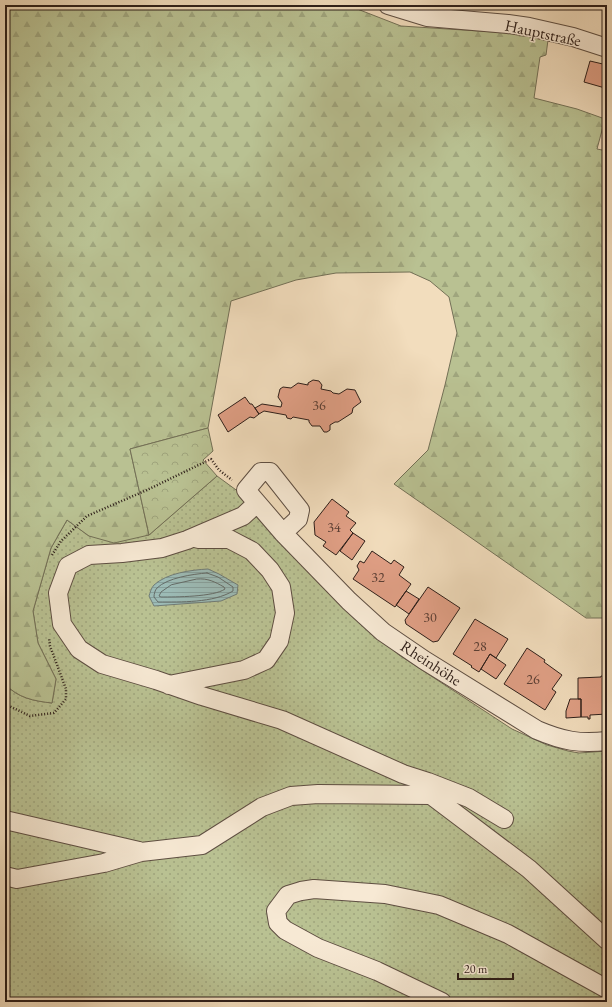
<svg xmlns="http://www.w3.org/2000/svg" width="612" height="1007" font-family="'EB Garamond',serif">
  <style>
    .grass { fill: url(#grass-dots); stroke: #737056 }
    .forest { fill: url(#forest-firs); stroke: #737056 }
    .park { fill: url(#park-crowns); stroke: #737056 }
    .water { fill: url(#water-rules); stroke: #707c77 }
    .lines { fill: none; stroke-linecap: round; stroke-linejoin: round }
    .shore { stroke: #646c68; stroke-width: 1 }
    .building { fill: #e09f85; stroke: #2d1e19 }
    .minor-casing { stroke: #5e4e42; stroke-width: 20 }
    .path { stroke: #2d1e19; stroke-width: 2.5; stroke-dasharray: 1 2; stroke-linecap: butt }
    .minor { stroke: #f7e9d4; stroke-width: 18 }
    .labels { text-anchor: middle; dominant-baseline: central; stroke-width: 3; stroke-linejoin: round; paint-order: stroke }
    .number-label { font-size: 14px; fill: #5a3e34 }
    .street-label { font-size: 16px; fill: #2d1e19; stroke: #f7e9d4 }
  </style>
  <defs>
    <pattern id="grass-dots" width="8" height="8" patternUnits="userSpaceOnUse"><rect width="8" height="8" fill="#b9c192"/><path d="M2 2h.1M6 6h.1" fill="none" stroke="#9fa57d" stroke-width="1.8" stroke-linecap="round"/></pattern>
    <pattern id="forest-firs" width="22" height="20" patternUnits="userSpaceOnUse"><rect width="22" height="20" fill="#b9c192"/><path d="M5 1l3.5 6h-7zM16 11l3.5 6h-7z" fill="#9fa57d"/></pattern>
    <pattern id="park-crowns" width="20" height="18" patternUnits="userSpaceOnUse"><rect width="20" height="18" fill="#b9c192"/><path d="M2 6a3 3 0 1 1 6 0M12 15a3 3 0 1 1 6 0" fill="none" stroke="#9fa57d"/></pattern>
    <pattern id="water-rules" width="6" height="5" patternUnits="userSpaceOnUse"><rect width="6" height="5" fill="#9cbbb6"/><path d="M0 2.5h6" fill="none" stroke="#87a09c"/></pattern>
  </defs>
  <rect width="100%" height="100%" fill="#f2ddbd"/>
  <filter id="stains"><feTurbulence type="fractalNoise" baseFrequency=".005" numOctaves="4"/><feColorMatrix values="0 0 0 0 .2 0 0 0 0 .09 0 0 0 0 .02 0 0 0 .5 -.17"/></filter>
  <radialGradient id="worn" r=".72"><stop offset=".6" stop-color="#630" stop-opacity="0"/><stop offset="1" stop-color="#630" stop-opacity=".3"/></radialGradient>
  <path class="grass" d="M217,476L243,495L335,599L399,655L512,729L547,745L568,751L579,753L607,751V1002H5V684C18,698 34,701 52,703L56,679L38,643L33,611L51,548L67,520L89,536L149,535Z"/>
  <path class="forest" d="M5,5H347L401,26L510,33L548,40L546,55L540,57L534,98L577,109L605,119L597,149L607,151V618H586L394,484L428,450L445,385L457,333L449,297L430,281L410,272L336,273L296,280L231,301L208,428L130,449L149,535L114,543L89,536L67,520L51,548L33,611L38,643L56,679L52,703C34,701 18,698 5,684Z"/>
  <path class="park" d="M208,428L213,451L203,460L217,476L149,535L130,449Z"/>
  <path class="water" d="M208,569L219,574L238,585L237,594L221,601L154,606L149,596C150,593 151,588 154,585C167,573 191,570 208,569Z"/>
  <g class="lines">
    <path class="shore" d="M207,573L218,577L233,587V591C213,603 181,602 158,602L154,597C154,594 155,590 157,588C167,578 193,574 207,573Z
      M197,579C208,578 215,582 224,587L225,589C214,597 175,597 161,597L159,596L161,592L171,585Z"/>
  </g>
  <path class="building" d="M590,61L607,65V83L605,88L584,82Z
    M313,380L319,381L322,385L321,389L331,391L333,393L339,394L347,389L355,390L361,402L353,408L352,413L338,422H335L330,425V430L327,432H324L320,426H312L309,422V420L293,417L291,419L287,418L286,415L264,411L259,414L255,408L262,404L281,407L282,403L278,397L280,389L283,387L291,388L298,383L308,385V383Z
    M245,397L250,404H252L259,414L254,418L250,417L228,432L218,415Z
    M332,499L349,512L346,516L356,523L350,530L353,533L336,555L323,546L326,542L315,535L314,522Z
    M353,533L365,541L352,560L340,551Z
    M372,551L391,564L394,560L404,567L399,575L411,584L395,607L353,579L359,570L357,566L360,561L364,563Z
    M428,587L460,608L438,641L433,642L406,624L405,620Z
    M406,591L419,599L409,614L396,605Z
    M475,619L508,639L496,658L490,654L479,672L471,667L472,666L453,654Z
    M527,648L545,660L544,662L562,675L552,689L556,692L545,710L504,684Z
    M490,654L506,665L496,679L481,669Z
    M601,676H607V714L590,715V719H588V717H581V699H578V678L601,677Z
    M570,699H581V717L566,718V711Z"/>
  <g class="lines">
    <defs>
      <path id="minor" d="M388,5L427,17L508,24L529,27L573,37L607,48
        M257,503L243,516L187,540L162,548L122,553L89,555L68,566L58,593L62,624L79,649L102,664L156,680L202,696L282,720L403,774L428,782L431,795L529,869L607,940
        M283,533L298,519L300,510L270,472H261L246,490L283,533L349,601L383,632L424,660L537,730C563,741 579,744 607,741
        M169,685L244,670L266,660L279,641L285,613L281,587L270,570L252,551L229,539H198
        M428,782L469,798L504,819
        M5,820L139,851
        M5,876L17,879L104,863L141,852L202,845L262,807L291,796L318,794L431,795
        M442,1002L377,971L318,948L285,930L278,923L276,911L288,895L301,891L314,889L385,894L439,905L508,934L607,989"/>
    </defs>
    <use href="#minor" class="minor-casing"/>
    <path class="path" d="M533,8H542
      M52,555L61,541L87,516L147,490L211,459L219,470L232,480
      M5,704L30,716L54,713L66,699V689L50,646L49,638"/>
    <use href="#minor" class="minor"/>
  </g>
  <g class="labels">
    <g class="number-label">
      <text x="319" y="405">36</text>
      <text x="334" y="527">34</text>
      <text x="378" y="577">32</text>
      <text x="430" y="617">30</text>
      <text x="480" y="646">28</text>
      <text x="533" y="679">26</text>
    </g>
    <g class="street-label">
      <text transform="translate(543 33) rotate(12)">Hauptstraße</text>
      <text transform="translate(431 663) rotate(33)">Rheinhöhe</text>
    </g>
  </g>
  <rect width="612" height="1007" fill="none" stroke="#f2ddbd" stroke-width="20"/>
  <rect x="6" y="6" width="600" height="995" fill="none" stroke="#2d1e19" stroke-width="2"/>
  <rect x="10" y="10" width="592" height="987" fill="none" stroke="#2d1e19"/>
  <path d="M458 973v6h55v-6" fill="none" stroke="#2d1e19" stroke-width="2"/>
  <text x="464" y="973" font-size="12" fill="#2d1e19" stroke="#f7e9d4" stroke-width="3" paint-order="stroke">20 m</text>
  <rect width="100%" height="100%" filter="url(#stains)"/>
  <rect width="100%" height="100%" fill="url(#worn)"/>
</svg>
